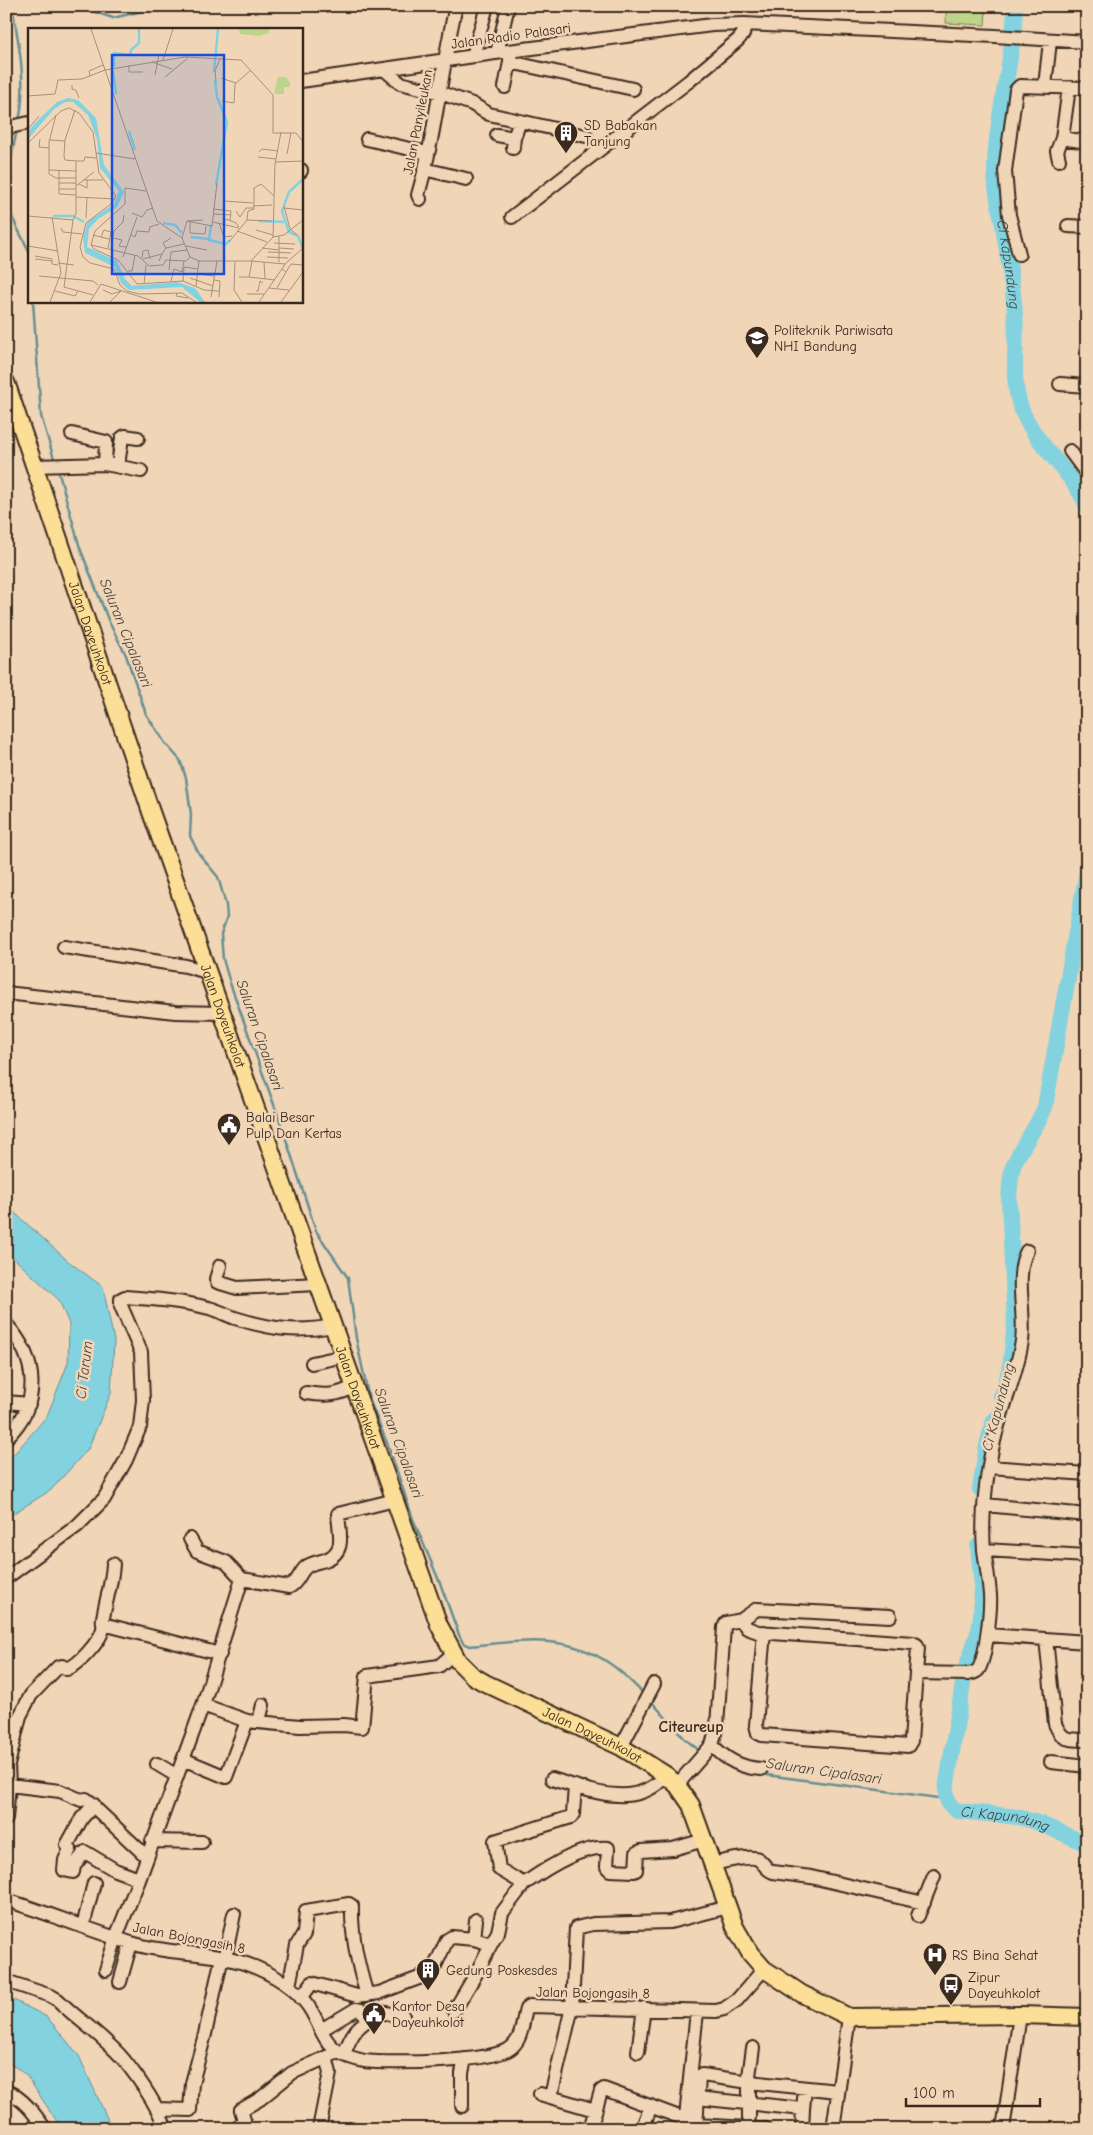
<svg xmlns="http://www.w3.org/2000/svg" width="1093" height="2135" font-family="'Comic Neue',sans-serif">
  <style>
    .green { fill: #bcd58b; stroke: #7c8054 }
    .water { fill: #83d2e0; stroke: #668f92 }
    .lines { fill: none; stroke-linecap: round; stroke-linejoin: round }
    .stream { stroke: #668f92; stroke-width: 2.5 }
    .river { stroke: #83d2e0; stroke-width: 16 }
    .minor-casing { stroke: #3b2a1e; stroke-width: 16 }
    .major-casing { stroke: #3b2a1e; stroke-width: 20 }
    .minor { stroke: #f1d5b7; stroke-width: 12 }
    .major { stroke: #fcde96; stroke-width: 16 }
    .labels { text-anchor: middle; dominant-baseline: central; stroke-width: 5; stroke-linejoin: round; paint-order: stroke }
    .street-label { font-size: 14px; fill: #3b2a1e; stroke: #f1d5b7 }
    .poi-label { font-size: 14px; fill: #3b2a1e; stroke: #f1d5b7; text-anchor: start }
    .water-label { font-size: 15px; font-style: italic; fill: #46433b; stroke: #f1d5b7 }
    .quarter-label { font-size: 16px; font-weight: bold; fill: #3b2a1e; stroke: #f1d5b7 }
    .inset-river { fill: none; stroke: #83d2e0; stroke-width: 2.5 }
    .inset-road { fill: none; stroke: #a8917a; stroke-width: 1 }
    .view { fill: #1d4ed8; fill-opacity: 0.15; stroke: #1d4ed8; stroke-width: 2.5 }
    .inset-edge { fill: none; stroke: #3b2a1e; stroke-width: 2.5 }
  </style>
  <rect width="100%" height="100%" fill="#f1d5b7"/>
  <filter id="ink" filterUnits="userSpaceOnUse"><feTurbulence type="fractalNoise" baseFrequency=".02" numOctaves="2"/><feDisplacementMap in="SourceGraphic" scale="10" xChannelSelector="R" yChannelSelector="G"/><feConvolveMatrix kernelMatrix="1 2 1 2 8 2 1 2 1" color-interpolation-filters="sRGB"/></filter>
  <g filter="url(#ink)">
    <path class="green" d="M946,6H986L985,25L946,23Z"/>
    <path class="water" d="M6,1205L68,1261L103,1287L114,1341L111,1393L88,1449L51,1490L6,1518V1459L15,1453L47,1416L68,1363L69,1324L59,1300L6,1251Z
      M6,1996L47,2017L79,2056L112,2129H62L26,2075L6,2060Z"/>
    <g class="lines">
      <path class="stream" d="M12,6C19,43 27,84 19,121
        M88,6L92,11L113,18L163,6
        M17,129C12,153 4,192 12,216C16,228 24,239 29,252
        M33,301L41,416L55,462
        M58,470L80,548L109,622L126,655L146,714L165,743L180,760L186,778L191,814L190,836L199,854L218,877L226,905L227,917L221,934L223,959L230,983L281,1124L316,1231L348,1278L356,1338L369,1399L389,1448L413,1519L440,1583L459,1635L463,1643L470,1646C519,1641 565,1633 609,1663C622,1671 633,1684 644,1694
        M650,1700L685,1739L700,1751
        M759,1774L946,1799"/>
      <g class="river">
        <path id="s1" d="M1015,6C1014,61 996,113 995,168C994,185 999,204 1002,220C1007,252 1013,283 1015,314C1018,346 1010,378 1021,408C1035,445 1071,470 1087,506"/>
        <path d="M1001,1396L1010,1368L1015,1323L1009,1199C1010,1187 1010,1175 1014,1164C1023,1144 1037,1127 1045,1107L1087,871"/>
        <path d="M980,1489L987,1445L994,1420"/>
        <path id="s2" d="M978,1546L982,1587L981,1616L979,1630L965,1671L946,1789C946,1801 948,1805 958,1811L1019,1817L1041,1824L1087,1844"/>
      </g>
      <defs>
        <path id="minor" d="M497,53L508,6
          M473,56L487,6
          M510,62L633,89
          M384,69L400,83L441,93L472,104L489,114L586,136
          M301,81L509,51L712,25L745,24L995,36L1087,42
          M1045,86L1050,41
          M505,87L510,62V55
          M6,128L29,123
          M497,135L514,138
          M1062,138L1069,88
          M367,139L427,153
          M513,148L514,138L520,121
          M1059,160L1057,151L1062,138L1087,142
          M424,169L466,179
          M301,170V171
          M420,199L418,195C436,133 441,69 456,6
          M512,217L689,81L738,40L743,34L745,24
          M1068,226L1087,227
          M1019,254L1009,215L1005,171L1016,90L1020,86L1087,88
          M1060,384L1087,386
          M72,434L106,442L105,464
          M1070,451L1087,474
          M118,465L122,438L125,436L138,438
          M34,466L105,464L141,471
          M64,947L186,966L207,972
          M6,993L175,1012L222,1013
          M220,1266L216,1279L217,1282L237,1288L318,1284
          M6,1324C38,1359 42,1404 6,1438
          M312,1363L344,1356
          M306,1393C324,1396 339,1396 354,1386
          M6,1402L29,1404
          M990,1467L1087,1474
          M985,1505L1087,1515
          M190,1539L197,1551L226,1562L242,1579L289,1587C298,1583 299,1573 306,1567C311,1563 319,1562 325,1560C347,1552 339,1533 338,1514L395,1500
          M984,1550L1087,1556
          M6,1578L77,1526L104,1499L126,1460L140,1427L143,1400L141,1352L121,1306V1299L125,1297C154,1299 181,1301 209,1308C218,1310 226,1315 235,1318C270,1329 296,1333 333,1326
          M741,1620L757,1609L890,1616
          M103,1624L220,1654
          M764,1632L756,1725L758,1733L762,1735L908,1746L911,1741L916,1673
          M987,1635L1087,1642
          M1046,1639L1055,1724C1063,1742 1068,1739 1087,1740
          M203,1705L247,1721
          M259,1721L263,1705
          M712,1745C726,1760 741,1768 761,1769
          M621,1747L654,1684
          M183,1759L226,1777L247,1721L300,1726L344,1725L362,1727L367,1676L439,1666L454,1653
          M1051,1762L1087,1766
          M157,1764L177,1776
          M552,1779C588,1790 637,1811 666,1775
          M9,1785L60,1791L81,1800L86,1799L94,1805L82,1818L67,1845L70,1849L65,1860L64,1870L73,1872L74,1866L85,1852L115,1870L139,1879
          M677,1785L712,1745L717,1726L724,1627L726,1623L741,1620L747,1628L758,1632L913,1643L917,1645L918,1648L916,1673L968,1674C972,1673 975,1673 978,1670C986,1659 991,1609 990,1595C989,1580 986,1565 984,1550C981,1514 987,1467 996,1433C1004,1402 1017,1373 1022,1341C1026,1315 1014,1274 1027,1251
          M93,1806L147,1857
          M6,1819L9,1785L8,1765L20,1716L31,1695L58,1667L62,1666L67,1669C79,1665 100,1641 103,1629C104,1625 102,1622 103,1618C106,1600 112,1583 113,1564
          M152,1841L202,1842
          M713,1864C721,1862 751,1855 758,1859C764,1863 766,1870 773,1872L811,1877L924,1903
          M524,1884C545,1869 582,1845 608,1848L607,1867L610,1870L634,1871L636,1870L637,1853L641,1851L673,1849L704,1840
          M6,1900C48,1913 89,1930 131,1943C172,1956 216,1950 257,1968C278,1977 300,1991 312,2012C320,2026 324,2043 339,2052C346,2057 355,2059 364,2061C388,2064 496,2063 512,2047C523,2037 522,2022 526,2009L530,2006L716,2011L724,2009L737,2000L764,1969
          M918,1916L934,1876
          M83,1926L94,1883
          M474,1939L476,1920
          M491,1944L498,1932L502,1913L524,1884L499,1869L495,1841L571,1817L573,1814L575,1786
          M225,1958L234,1914
          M106,1970L116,1937L139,1880L203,1705L242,1579
          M6,1981L51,1996L58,2000C79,2021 105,2037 124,2060C140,2080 157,2105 166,2129
          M120,1982L131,1943
          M289,1986L297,1945L304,1934L306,1911L349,1904L352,1906C351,1937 358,1966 367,1995
          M301,1998L312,1983L357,1996L379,1993L419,1978L434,1968L447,1940L452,1937L474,1939L491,1944L476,1974L454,2011
          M321,2030L356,2009L361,2010L369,2019
          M638,2052L644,2008
          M344,2055C352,2030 359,2025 380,2012L403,2016
          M6,2091C23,2098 35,2114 45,2129
          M540,2094L595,2110
          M551,2096L572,2007L576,1928L593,1924L670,1922L728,1907
          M697,2098L803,2109L805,2089
          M462,2106V2073L465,2059
          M157,2109L190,2110L192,2083L205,2034L222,1957
          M749,2118V2076L753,2048
          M696,2125L766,2129
          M240,2129V2125L244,2120L241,2110L260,2099L292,2073L338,2052
          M319,2129L330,2073L326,2057
          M590,2129L601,2091L604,2089L682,2118L686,2117L697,2011
          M642,2129L651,2106
          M696,2129L699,2076L702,2075L749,2082L838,2091
          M802,2129L803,2109
          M833,2129L849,2017
          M1003,2129L1020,2015"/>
        <g id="major">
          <path id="s3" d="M6,382L151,812L439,1625L458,1661L473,1676L485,1683L621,1747L666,1775L677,1785L691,1805L735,1927L750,1953L764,1969L802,1994L849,2017L1020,2015L1087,2017"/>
        </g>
      </defs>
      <use href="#minor" class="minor-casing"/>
      <use href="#major" class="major-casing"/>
      <use href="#minor" class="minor"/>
      <use href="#major" class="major"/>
    </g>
  </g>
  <defs>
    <symbol id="building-pin" viewBox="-11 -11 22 30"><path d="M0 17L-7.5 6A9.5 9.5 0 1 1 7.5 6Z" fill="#3b2a1e" stroke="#f1d5b7"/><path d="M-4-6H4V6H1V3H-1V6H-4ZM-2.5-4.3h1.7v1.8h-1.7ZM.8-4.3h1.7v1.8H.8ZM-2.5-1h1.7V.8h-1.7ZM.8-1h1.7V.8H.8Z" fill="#fff"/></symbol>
    <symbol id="university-pin" viewBox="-11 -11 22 30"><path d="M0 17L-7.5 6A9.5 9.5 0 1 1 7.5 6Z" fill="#3b2a1e" stroke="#f1d5b7"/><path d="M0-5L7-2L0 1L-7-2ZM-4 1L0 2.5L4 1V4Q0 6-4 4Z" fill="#fff"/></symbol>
    <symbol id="civic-pin" viewBox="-11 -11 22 30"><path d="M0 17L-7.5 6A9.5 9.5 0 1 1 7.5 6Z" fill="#3b2a1e" stroke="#f1d5b7"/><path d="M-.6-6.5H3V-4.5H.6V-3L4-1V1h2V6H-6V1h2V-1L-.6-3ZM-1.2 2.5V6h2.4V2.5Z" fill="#fff"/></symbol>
    <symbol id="hospital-pin" viewBox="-11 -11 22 30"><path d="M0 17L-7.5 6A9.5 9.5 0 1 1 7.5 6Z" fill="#3b2a1e" stroke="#f1d5b7"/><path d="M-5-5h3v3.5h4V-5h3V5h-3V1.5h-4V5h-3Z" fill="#fff"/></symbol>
    <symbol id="bus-pin" viewBox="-11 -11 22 30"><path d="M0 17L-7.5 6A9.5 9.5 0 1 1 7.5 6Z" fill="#3b2a1e" stroke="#f1d5b7"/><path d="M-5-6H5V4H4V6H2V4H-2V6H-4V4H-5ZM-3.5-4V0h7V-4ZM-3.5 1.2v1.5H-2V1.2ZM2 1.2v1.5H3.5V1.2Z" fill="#fff"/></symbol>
  </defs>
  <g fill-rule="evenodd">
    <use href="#building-pin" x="552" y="119" width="28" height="38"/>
    <use href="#university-pin" x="743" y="324" width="28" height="38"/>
    <use href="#civic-pin" x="215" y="1111" width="28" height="38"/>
    <use href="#hospital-pin" x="921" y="1941" width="28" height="38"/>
    <use href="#building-pin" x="414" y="1956" width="28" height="38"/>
    <use href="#bus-pin" x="937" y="1971" width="28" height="38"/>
    <use href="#civic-pin" x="360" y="2000" width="28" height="38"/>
  </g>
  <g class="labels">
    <g class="street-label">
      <text transform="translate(511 36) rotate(-8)">Jalan Radio Palasari</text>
      <text transform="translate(418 122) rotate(-79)">Jalan Panyileukan</text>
      <text stroke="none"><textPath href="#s3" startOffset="265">Jalan Dayeuhkolot</textPath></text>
      <text stroke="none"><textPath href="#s3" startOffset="670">Jalan Dayeuhkolot</textPath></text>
      <text stroke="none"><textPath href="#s3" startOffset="1075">Jalan Dayeuhkolot</textPath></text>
      <text stroke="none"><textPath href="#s3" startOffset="1511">Jalan Dayeuhkolot</textPath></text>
      <text transform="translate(189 1938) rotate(11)">Jalan Bojongasih 8</text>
      <text transform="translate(593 1993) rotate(1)">Jalan Bojongasih 8</text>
    </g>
    <g class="poi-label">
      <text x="584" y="125">SD Babakan<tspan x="584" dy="16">Tanjung</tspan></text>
      <text x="774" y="330">Politeknik Pariwisata<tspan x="774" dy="16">NHI Bandung</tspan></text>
      <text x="246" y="1117">Balai Besar<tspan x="246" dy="16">Pulp Dan Kertas</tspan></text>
      <text x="952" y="1955">RS Bina Sehat</text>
      <text x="446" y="1970">Gedung Poskesdes</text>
      <text x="968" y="1977">Zipur<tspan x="968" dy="16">Dayeuhkolot</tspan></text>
      <text x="392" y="2006">Kantor Desa<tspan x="392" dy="16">Dayeuhkolot</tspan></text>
    </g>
    <g class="water-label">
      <text stroke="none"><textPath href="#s1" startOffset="261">Ci Kapundung</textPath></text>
      <text transform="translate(126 633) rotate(68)">Saluran Cipalasari</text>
      <text transform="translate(260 1035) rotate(71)">Saluran Cipalasari</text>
      <text transform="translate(84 1370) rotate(-83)">Ci Tarum</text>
      <text transform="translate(998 1407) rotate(-75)">Ci Kapundung</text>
      <text transform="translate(399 1443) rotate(70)">Saluran Cipalasari</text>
      <text transform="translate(824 1771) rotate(8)">Saluran Cipalasari</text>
      <text stroke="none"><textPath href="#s2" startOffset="322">Ci Kapundung</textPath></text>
    </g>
    <g class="quarter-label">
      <text x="691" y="1727">Citeureup</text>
    </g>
  </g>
  <g transform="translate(28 28)">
    <rect width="275" height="275" fill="#f1d5b7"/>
    <path d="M211,1H241V5L231,8L212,6ZM250,49H258L262,55V59H256V66H246Z" fill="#bcd58b"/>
    <path d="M40,70L50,72L68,90L76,137L96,164L89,179L70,191L61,201L59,219L89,233L97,251L104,258L149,254L167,260L177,274H172L154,259L101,262L93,255L87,239L57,225L55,208L60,193L86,176L91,163L72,140L69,111L60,87L45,74H37L26,81L0,111V104L7,95L29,74Z" fill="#83d2e0"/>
    <path class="inset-river" d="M86,39V25L102,27L103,22L111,15V1M85,43L88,66M186,44L190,1M187,52L189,69L199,94L188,157M101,103L107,122M25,188H45L56,194M230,193L256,194M135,195L147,197L154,205M183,197L181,212L198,216L202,212M163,209L181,211M275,221L270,208L261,204L254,183L261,164L275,151"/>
    <path class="inset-road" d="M63,1L129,193L154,210L162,229L171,233H223L245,209L256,207L275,192M135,32L145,1M124,34L144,41M101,37V44H115M77,42L157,29L213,32L245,67V105H268L275,114M127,47L131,26M62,48L61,43L75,37M137,49L160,30M193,50L208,55M188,53L187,43L192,31M44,57V61L48,62L51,70M0,68L27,66L30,52L54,51L77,42M194,73L206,75L207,56L223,42M28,87L21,114V146L28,150H48M0,101L11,88M12,111L11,119L21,120M22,112L37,113M0,115L33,83L41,80L51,85L65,104L71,145L88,168L84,175L58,195L52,219L55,229L62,235L86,241L92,257L99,263L111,266L154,265L168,274M231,124L234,121L250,123M68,125L107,131M259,126L263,105M230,129L248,131M48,133H56L57,129L68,130M248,134L275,133M21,142L48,143M31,142V166L48,167M56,152H75M31,155H48M51,156L59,160V152M48,158L66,144M31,161H48M118,163L97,160V176L67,203L63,217L66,221L90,232L109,256L155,253L176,262L191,263M48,169L87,171M225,178L244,177M256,178L262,201L269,207M256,180L275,182M185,181L203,183L202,193M196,182V173L225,175M208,183L212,189L218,180H226M104,185L114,189L119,182L125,180M185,186L203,187M0,188L45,192L36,259L65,267M58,190L59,169M45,192L48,185V133L37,132L36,128L37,112L47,82M219,192L220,183L226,181V160L233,156L246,168M160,193L175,192M162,194V205L177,206L178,198M185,194L211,200M191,195L196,209L204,208M196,195L198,191L208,195L211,199M33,200L35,204L54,206M228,202L245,207M209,203L239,214M65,207L81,211M103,207L107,209L109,203L121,204L122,199L131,196M73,209L76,202L86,205M245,209L247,136L253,104M85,210L94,212L91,218L98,219M154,210L159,193L184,198L189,155M201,214L219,192L244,193M246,215L267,216M63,217L110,228L121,238L135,237L138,232L158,233L162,229M0,218L30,223M158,218L179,222M80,220L83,204M138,220L156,216M234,220L251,222M251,220L266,221M83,221L86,203L95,194L96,187M240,224L263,225M134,226L138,220L135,215L143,210M7,228L24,231V236L30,237M95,229L109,189M239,229L260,230M114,230L115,223L120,222L122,231M7,231L24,233M115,231L134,226L131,233M223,233L257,236M207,234L206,262L214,274M236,234L237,251M251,234V208M30,235L46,237M141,242L143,224L159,222M100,243H104L107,227M258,244L263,236L275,237M169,246L186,248M11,248L65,253L70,257M211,249H221L224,233M221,249L247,252M162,250L185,258M186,252L192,253L191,269M143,253L146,241L154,244L156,233M155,253L156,239L170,241M116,256L118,237M168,258L171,233M241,260L261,262M249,260L258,244L254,241M75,262L84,266L93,263L82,274M27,263L47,268L50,263M228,263H230L232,253L235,255M149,265L148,268L160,270M219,266H236M183,269L189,233M22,274L33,245L24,189M62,274L73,256L128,274M231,274L258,235L275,220M253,274L275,244"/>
    <path class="view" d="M84,27H196V246H84Z"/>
    <rect width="275" height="275" class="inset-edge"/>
  </g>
  <rect width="1093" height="2135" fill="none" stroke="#f1d5b7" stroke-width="25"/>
  <rect x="12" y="12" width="1068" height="2110" fill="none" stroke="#3b2a1e" stroke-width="2" filter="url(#ink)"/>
  <path d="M906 2098v8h134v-8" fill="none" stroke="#3b2a1e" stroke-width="2.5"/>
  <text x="913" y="2098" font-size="15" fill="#3b2a1e" stroke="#f1d5b7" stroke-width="4" paint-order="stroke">100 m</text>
</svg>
